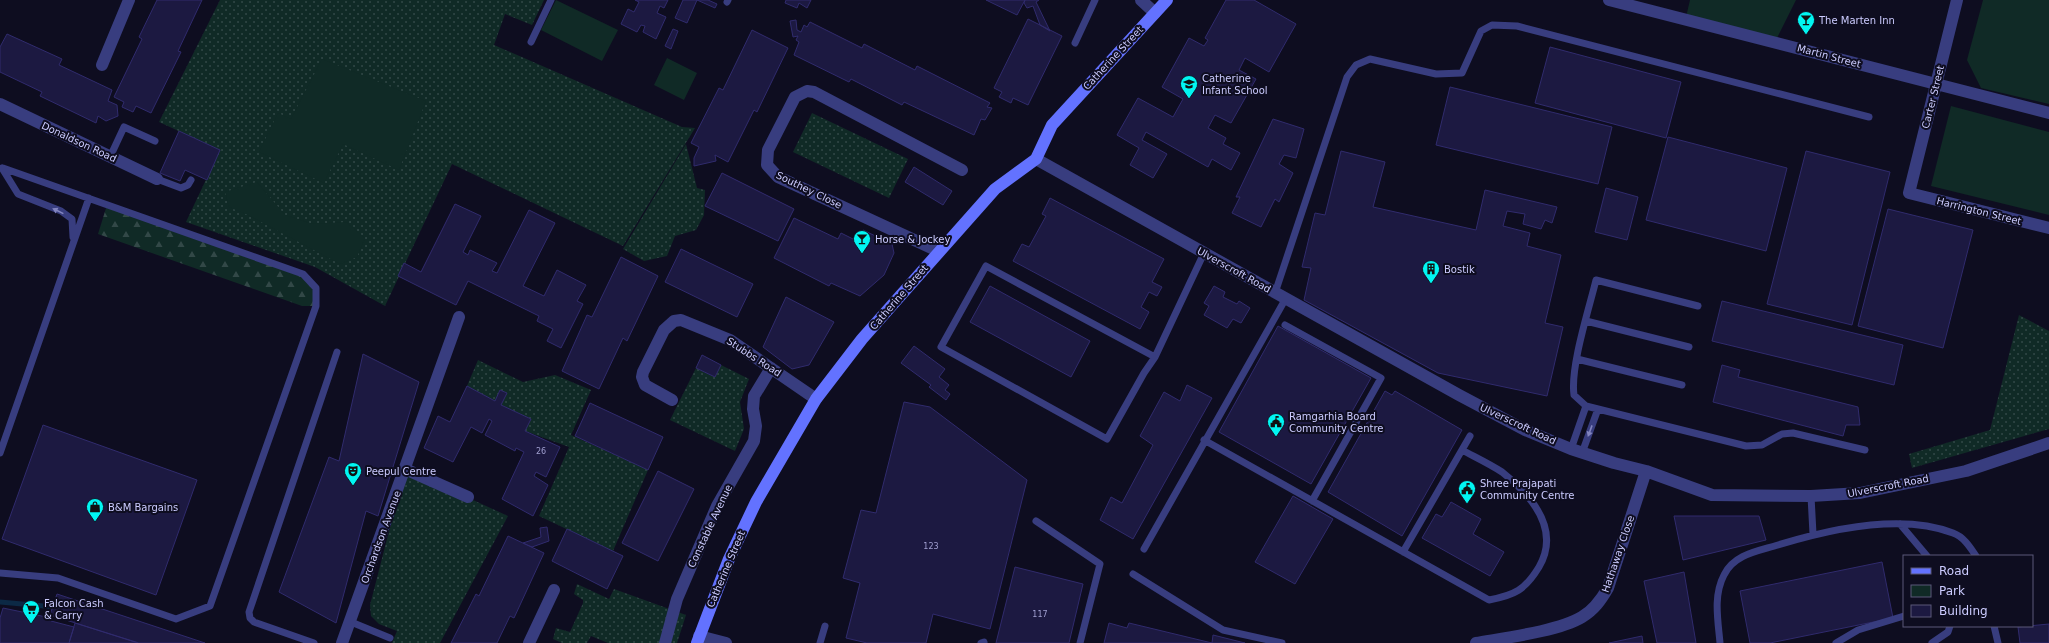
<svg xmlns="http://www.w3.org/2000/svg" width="2049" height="643" font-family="'DejaVu Sans',sans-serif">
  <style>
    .grass { fill: url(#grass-dots) }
    .forest { fill: url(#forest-firs) }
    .park { fill: #102a26 }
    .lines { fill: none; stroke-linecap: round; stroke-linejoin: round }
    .stream { stroke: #0c2945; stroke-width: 5 }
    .building { fill: #1c1941; stroke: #302b6d }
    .lane { stroke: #383d7f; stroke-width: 7 }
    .street { stroke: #383d7f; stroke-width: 12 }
    .secondary { stroke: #6372ff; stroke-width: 12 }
    .oneway { fill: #8284bf }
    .labels { text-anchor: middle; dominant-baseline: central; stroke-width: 4; stroke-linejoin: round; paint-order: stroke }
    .number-label { font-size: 8px; fill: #a09fd0 }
    .poi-label { font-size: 10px; fill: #ccf; stroke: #0e0d20; text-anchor: start }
    .street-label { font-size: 10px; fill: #ccf; stroke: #0e0d20 }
  </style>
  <defs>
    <pattern id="grass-dots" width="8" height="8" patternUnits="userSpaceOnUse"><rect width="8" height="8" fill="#102a26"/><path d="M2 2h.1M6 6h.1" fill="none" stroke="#324847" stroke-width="1.8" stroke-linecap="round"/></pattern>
    <pattern id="forest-firs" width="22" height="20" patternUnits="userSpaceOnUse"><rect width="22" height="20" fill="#102a26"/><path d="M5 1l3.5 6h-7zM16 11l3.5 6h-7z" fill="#324847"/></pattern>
  </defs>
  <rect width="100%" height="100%" fill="#0e0d20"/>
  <path class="grass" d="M220,0H544L532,25L505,14L494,45L682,127L695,128L623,246L452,164L385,306L315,267L186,222L220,150L159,122Z
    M812,113L908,159L889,198L793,152Z
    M686,144L697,188L705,190L704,215L696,230L675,236L667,256L644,261L623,249Z
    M2019,315L2049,331V429L1912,468L1909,454L1990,430Z
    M478,360L523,382L555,375L591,390L571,435L648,470L613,551L539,516L569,447L525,431L531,419L501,405L507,393L500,390L495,401L467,386Z
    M721,365L749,379L740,402L744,429L735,451L670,420L696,368L715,377Z
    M405,469L508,516L440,643H392L397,631L379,624L371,616L370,605Z
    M577,584L609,599L614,589L686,615L677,643H608L591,636L587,643H562L553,639L556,628L570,632L583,603V600L574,594Z"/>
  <path class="forest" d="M107,205L300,273L316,288V306H302L98,234Z"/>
  <path class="park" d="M556,0L618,30L602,61L541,30Z
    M1690,0H1796L1776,40L1686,17Z
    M1983,0H2049V104L1981,88L1967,60Z
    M667,58L697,73L684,100L654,85Z
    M322,59L426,101L399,170L343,144L324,183L259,152L278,113L291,119Z
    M1951,106L2049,132V215L1931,186Z
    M257,182L285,215L313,224L346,222L365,238L357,257L340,264L248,215L229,207L225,192Z"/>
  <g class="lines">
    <path class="stream" d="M0,602L55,607"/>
  </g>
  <path class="building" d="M157,0H202L178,51L181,52L151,113L136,106L133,112L122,107L124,102L114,97L142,39L139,37Z
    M635,0H668L664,8L660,6L657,13L666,17L656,39L643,32L645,26L641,25L637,32L621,24L628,9L634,12L639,2Z
    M683,0H708L717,4L715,8L697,0L687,23L675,18Z
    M786,0H811L807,8L799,3L797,8L785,3Z
    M986,0H1025L1017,15Z
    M1025,0H1039L1036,2L1050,31L1040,25L1033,6L1027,8L1024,3Z
    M1226,0H1254L1296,24L1269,72L1245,58L1239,70L1256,79L1231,123L1215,115L1208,128L1226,138L1223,144L1240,153L1231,170L1212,159L1208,167L1146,132L1142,140L1167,154L1153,178L1130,165L1139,148L1117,135L1138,98L1173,117L1183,99L1162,87L1189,38L1204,46L1208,40L1205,38Z
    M1028,19L1062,36L1028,105L1013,98L1011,103L999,97L1002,92L994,88Z
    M796,20L797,30L801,32L804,25L807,27L810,22L862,48L864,44L915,70L917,66L990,103L987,107L992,108L985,120L981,119L974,135L904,102L902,105L851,79L849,82L794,55L799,42L796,40L798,36L793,37L790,21Z
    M673,29L678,31L671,49L665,46Z
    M752,30L788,48L757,112L754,110L728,162L715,155L716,161L694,166V158L699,147L691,143L719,88L723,90Z
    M7,34L62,59L59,65L112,90L108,101L117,105L118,116L106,121L98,116L96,123L40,96L42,92L0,72V47Z
    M1550,47L1681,82L1666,138L1535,103Z
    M1450,87L1612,127L1598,184L1436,145Z
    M1273,119L1304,129L1296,158L1284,155L1279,164L1293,173L1279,202L1275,199L1261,227L1232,213L1240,197H1236Z
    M179,131L220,150L207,180L185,170L180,181L160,173Z
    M1668,137L1787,168L1766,251L1646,220Z
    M1341,151L1385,162L1373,207L1476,230L1485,190L1557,207L1552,223L1545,220L1541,229L1523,224L1525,214L1507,211L1503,226L1530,233L1527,246L1561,255L1545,323L1563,327L1547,396L1438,373L1304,300L1311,268L1302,267L1315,213L1325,215Z
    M1806,151L1890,172L1852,325L1767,304Z
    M914,167L952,191L943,205L905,182Z
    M722,173L794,209L778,241L705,206Z
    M1606,188L1638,197L1627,240L1595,232Z
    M1050,198L1164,259L1152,282L1162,287L1157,296L1149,292L1141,307L1149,312L1140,329L1013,261L1022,244L1029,247L1046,216L1042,214Z
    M455,204L481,216L463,252L468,255L470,250L497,263L492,271L497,273L529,210L555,223L523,286L544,296L557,270L586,285L577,301L583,304L561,348L547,341L553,329L537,321L539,316L468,281L456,305L398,276L404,263L421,272Z
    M1888,209L1973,230L1943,348L1858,326Z
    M794,218L838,239L841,233L859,242L863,230L892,244L894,253L884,275L860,296L831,283L829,286L774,258Z
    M681,249L753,284L737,317L665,282Z
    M621,257L658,276L627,341L623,338L599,389L562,371L587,315L592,317Z
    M990,286L1090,341L1071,377L970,322Z
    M1214,286L1225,292L1223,297L1237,304L1239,301L1250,308L1241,323L1233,319L1227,328L1204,315L1209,306L1204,303Z
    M786,297L834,322L809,365L792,369L763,347Z
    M1722,301L1903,345L1894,385L1712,341Z
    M1278,326L1371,378L1311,484L1219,432Z
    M914,346L945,369L939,377L949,385L945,390L950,394L946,400L929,387L931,385L901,363Z
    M363,354L419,382L378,516L366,511L336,623L279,592L329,457L339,461Z
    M702,355L721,365L715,377L696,368Z
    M1722,365L1740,370L1738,377L1858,407L1860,425H1846L1843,436L1713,402Z
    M1187,385L1212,398L1133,539L1100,520L1111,497L1122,503L1153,445L1140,436L1164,392L1180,401Z
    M467,386L495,401L500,390L507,393L501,405L531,419L525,431L560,447L546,477L536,472L534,476L548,485L533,516L502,499L524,452L516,448L515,451L485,435L492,421L489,419L482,433L471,427L453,462L424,448L438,416L450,422Z
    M1385,391L1392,395L1395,391L1462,430L1402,536L1328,492Z
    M904,402L930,407L1027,480L990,629L933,614L926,643H867L846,638L860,583L843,578L861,510L876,513Z
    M590,403L663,437L648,470L575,436Z
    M43,425L197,480L156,595L2,539Z
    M658,471L694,489L658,561L622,543Z
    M1293,496L1333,519L1295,584L1255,562Z
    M1451,502L1481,519L1473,534L1504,552L1490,576L1422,538L1436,514L1442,517Z
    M1674,516H1759L1766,540L1683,560Z
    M547,527L549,541L532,547L523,543L541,537L540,528Z
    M567,529L623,556L607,589L552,561Z
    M508,536L544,553L514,618L510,616L497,643H451L476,594L479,596Z
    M1882,562L1893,618L1770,643H1750L1740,591Z
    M1015,567L1083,584L1069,643H996Z
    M1684,572L1696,643H1657L1644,581Z
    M57,594L205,643H139L50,615Z
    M3,608L51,618V621L74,627L69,643H0V618Z
    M75,623L138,643H69Z
    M1109,623L1127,628L1129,623L1212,643L1213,635L1245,643H1104Z
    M2049,624V643H2020L2018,627Z
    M1642,636L1643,643H1609Z"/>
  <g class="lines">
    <path class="lane" d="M727,2L728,0
      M531,42L551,0
      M1075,43L1095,0
      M110,157L124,127L155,141
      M2,168L18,194L61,211L72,219L73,237
      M157,179L181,188L188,185L191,180
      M1275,293L1347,77L1356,65L1370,59L1436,74L1462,73L1481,31L1492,25L1517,26L1869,117
      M1698,306L1596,280C1589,309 1570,367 1574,395L1586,406L1746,446L1762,445L1782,434L1793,433L1865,450
      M1586,321L1689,347
      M1285,325L1381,378L1312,501
      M1155,357L986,266L941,347L1107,439L1144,373L1155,357L1204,253
      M1577,359L1682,385
      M1204,440L1489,600C1515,595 1525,590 1539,567C1561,529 1531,495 1502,472C1490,464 1475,457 1462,450
      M1571,449L1586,406
      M0,453L89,198
      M1582,453L1598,409
      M1811,496L1813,534
      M1036,521L1100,564L1080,643
      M1900,524L1927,556
      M1144,549L1286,298
      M1403,552L1470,436
      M0,573L58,578L176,619L210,606L316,306V288L303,274L3,168
      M1133,574L1223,630L1282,643
      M351,622L390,638
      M1994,626L1998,643
      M314,643L254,622L250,618L249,612L337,352
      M820,643L825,626
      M981,643L984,642
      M1720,643C1718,620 1713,596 1724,575C1734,554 1759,551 1778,545C1830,529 1901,513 1953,533C1964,537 1970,547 1976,556
      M1836,643L1858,630L1904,616
      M1932,643L1948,632L1950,626"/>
    <path class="street" d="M1141,0L1155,13
      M1609,0L2049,113
      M1957,0L1909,193L2049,228
      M102,65L129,0
      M0,104L157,179
      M1036,159L1459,395L1525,430L1571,449L1614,463L1646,471L1712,495L1811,496L1860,493L1966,471L2049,443
      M938,251L778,177L767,165L768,150L795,97L807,91L814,92L962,170
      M672,400L645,385L642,377L643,372L664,330L674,321L681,320L730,340L816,399
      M405,469L468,497
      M699,636L726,643
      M342,643L459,317
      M529,643L554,590
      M665,643L677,599L717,506L754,441L756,426L753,409L754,396L771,368
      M1476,643C1504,638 1559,631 1582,617C1594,610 1601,600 1608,588L1646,471"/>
    <path class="secondary" d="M697,643L729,559L756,502L816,399L862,339L995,189L1036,159L1052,125L1167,0"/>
  </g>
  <defs><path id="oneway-solid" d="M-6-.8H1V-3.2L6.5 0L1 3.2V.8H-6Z"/></defs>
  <g class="oneway">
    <use href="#oneway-solid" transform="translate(58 211) rotate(-154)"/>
    <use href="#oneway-solid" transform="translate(1590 431) rotate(110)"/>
  </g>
  <defs>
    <symbol id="bar-pin" viewBox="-11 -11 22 30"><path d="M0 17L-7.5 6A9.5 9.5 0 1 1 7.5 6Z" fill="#01f6f2" stroke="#0e0d20"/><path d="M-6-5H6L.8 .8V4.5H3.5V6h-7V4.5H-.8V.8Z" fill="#111"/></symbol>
    <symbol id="school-pin" viewBox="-11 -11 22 30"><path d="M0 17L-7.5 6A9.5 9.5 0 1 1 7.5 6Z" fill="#01f6f2" stroke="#0e0d20"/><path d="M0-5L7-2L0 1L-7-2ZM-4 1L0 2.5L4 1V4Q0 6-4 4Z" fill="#111"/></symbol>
    <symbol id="building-pin" viewBox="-11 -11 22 30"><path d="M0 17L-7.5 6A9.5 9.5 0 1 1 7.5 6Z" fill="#01f6f2" stroke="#0e0d20"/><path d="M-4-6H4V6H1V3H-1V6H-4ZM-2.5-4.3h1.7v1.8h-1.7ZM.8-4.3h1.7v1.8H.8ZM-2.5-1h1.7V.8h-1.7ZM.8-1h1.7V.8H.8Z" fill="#111"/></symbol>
    <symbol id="civic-pin" viewBox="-11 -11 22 30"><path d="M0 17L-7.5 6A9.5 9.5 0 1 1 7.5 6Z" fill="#01f6f2" stroke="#0e0d20"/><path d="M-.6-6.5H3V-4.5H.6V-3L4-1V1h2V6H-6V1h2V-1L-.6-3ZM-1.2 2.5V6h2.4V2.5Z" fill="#111"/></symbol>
    <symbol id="theatre-pin" viewBox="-11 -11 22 30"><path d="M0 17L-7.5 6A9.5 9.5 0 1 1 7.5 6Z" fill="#01f6f2" stroke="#0e0d20"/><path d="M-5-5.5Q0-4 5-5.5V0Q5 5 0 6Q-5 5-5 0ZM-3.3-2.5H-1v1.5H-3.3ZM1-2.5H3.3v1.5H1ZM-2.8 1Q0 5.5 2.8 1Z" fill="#111"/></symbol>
    <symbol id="shop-pin" viewBox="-11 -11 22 30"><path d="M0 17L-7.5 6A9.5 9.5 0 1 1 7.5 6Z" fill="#01f6f2" stroke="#0e0d20"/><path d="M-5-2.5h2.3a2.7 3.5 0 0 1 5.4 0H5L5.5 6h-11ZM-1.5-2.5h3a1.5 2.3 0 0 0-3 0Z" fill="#111"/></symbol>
    <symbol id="supermarket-pin" viewBox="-11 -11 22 30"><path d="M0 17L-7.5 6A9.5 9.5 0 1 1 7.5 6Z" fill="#01f6f2" stroke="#0e0d20"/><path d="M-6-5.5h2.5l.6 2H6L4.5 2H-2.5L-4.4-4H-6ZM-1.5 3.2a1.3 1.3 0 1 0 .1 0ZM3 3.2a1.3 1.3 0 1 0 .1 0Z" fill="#111"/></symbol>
  </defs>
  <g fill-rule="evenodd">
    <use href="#bar-pin" x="1796" y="10" width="20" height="27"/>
    <use href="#school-pin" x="1179" y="74" width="20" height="27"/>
    <use href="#bar-pin" x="852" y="229" width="20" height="27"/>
    <use href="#building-pin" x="1421" y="259" width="20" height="27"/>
    <use href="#civic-pin" x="1266" y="412" width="20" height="27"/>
    <use href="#theatre-pin" x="343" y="461" width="20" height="27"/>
    <use href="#civic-pin" x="1457" y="479" width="20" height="27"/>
    <use href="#shop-pin" x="85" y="497" width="20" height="27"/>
    <use href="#supermarket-pin" x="21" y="599" width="20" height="27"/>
  </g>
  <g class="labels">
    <g class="number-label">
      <text x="541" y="451">26</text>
      <text x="931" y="546">123</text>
      <text x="1040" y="614">117</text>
    </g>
    <g class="poi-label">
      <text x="1819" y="20">The Marten Inn</text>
      <text x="1202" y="78">Catherine<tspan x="1202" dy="12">Infant School</tspan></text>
      <text x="875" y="239">Horse &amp; Jockey</text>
      <text x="1444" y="269">Bostik</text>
      <text x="1289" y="416">Ramgarhia Board<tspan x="1289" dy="12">Community Centre</tspan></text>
      <text x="366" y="471">Peepul Centre</text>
      <text x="1480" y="483">Shree Prajapati<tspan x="1480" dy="12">Community Centre</tspan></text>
      <text x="108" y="507">B&amp;M Bargains</text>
      <text x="44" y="603">Falcon Cash<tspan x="44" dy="12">&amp; Carry</tspan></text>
    </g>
    <g class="street-label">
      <text transform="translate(1829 56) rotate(15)">Martin Street</text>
      <text transform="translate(1113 58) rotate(-47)">Catherine Street</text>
      <text transform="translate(1933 97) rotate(-76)">Carter Street</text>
      <text transform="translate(79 142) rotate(25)">Donaldson Road</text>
      <text transform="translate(809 190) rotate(26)">Southey Close</text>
      <text transform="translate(1979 211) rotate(14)">Harrington Street</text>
      <text transform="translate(1234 270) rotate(29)">Ulverscroft Road</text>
      <text transform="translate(899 297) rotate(-49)">Catherine Street</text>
      <text transform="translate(754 357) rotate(33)">Stubbs Road</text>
      <text transform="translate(1518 424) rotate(25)">Ulverscroft Road</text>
      <text transform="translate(1888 486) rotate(-11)">Ulverscroft Road</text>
      <text transform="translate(710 526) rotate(-65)">Constable Avenue</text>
      <text transform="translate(381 537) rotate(-70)">Orchardson Avenue</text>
      <text transform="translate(1618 554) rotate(-71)">Hathaway Close</text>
      <text transform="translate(726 569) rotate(-67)">Catherine Street</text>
    </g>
  </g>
  <rect x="1903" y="555" width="130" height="72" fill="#0e0d20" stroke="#5a5979"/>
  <rect x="1911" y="568" width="20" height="6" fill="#6372ff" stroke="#5a5979"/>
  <text x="1939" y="575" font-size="12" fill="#ccccff">Road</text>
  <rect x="1911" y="585" width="20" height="12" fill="#102a26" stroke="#5a5979"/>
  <text x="1939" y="595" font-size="12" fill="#ccccff">Park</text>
  <rect x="1911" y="605" width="20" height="12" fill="#1c1941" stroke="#5a5979"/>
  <text x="1939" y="615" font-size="12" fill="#ccccff">Building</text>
</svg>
